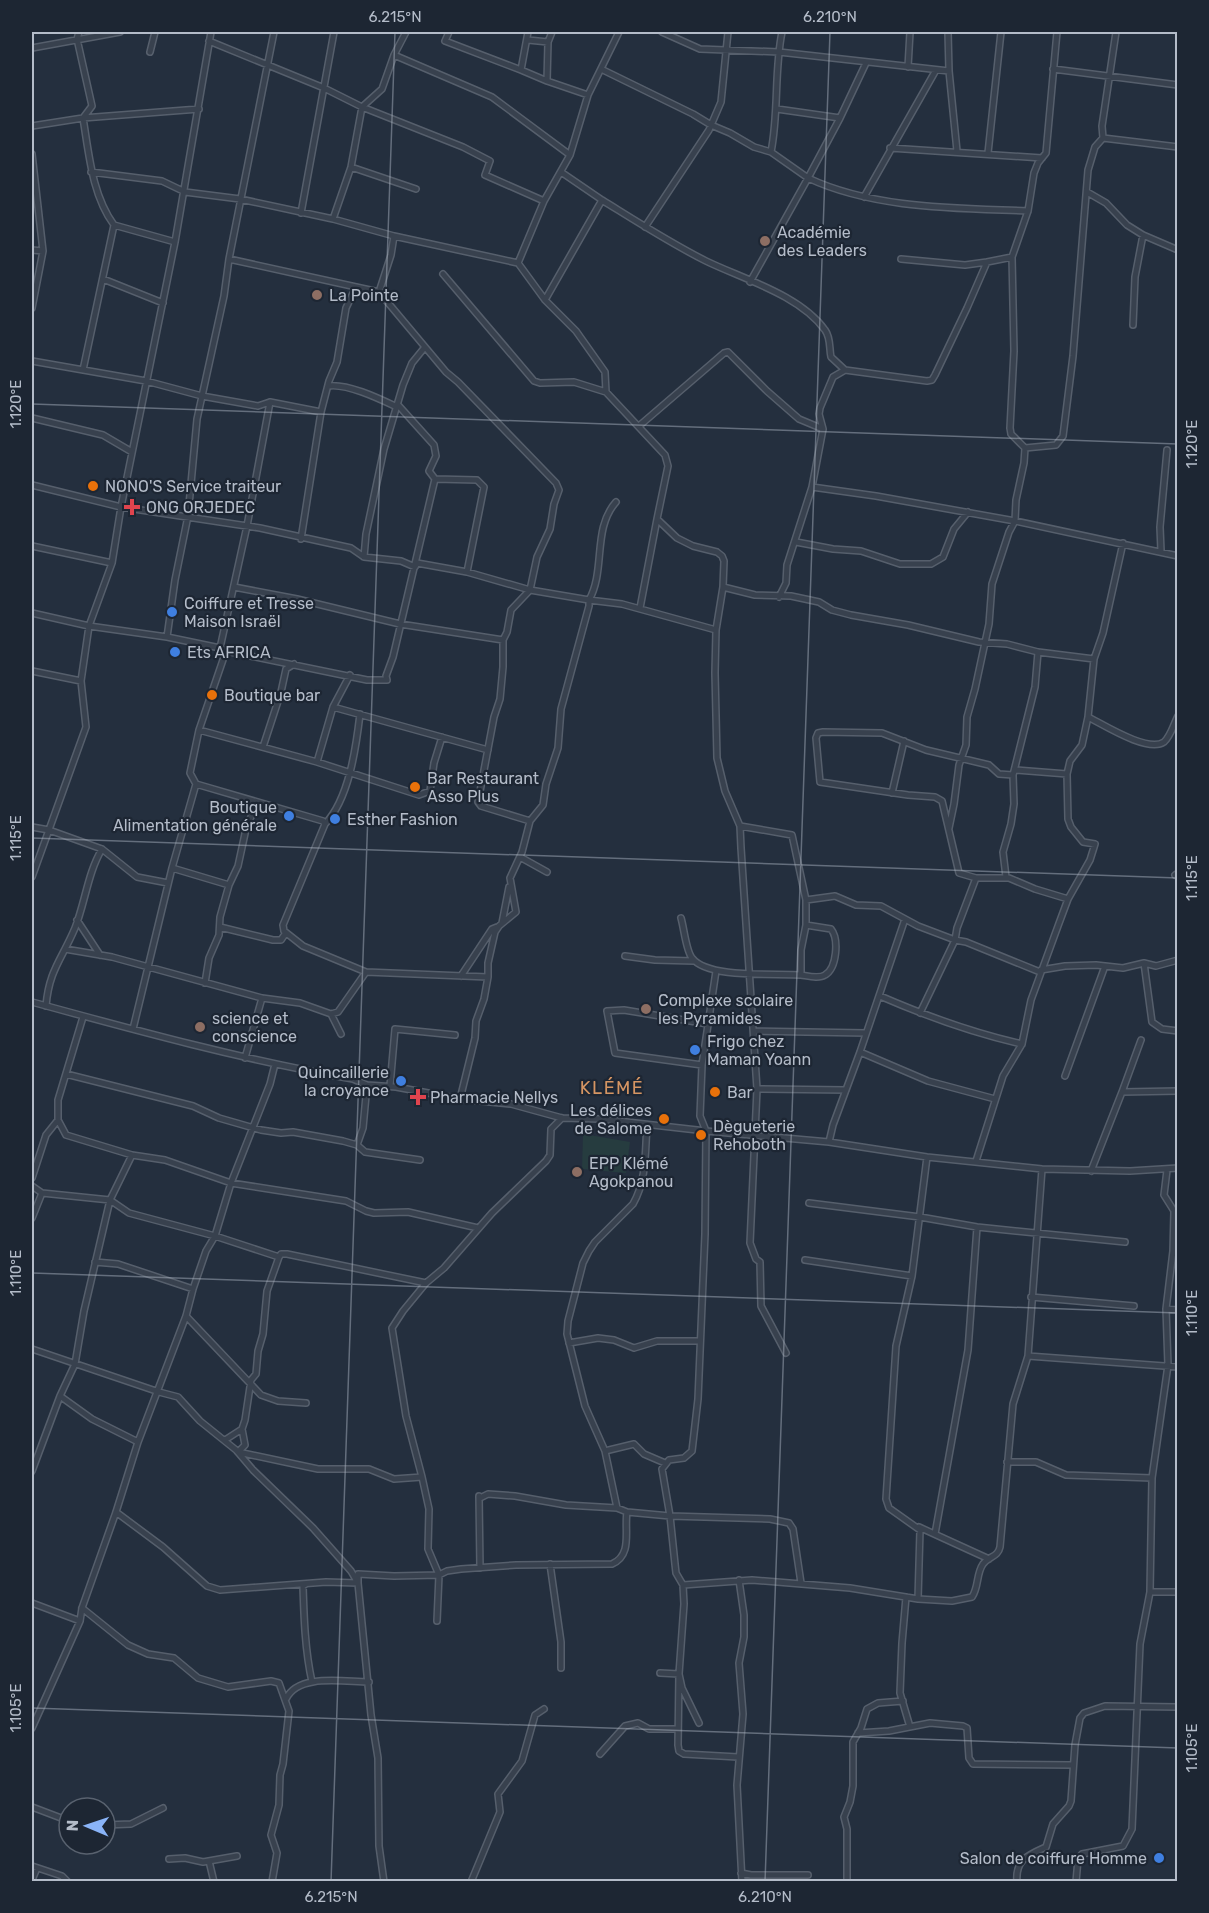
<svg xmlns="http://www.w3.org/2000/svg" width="1209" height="1913" font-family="Rubik,sans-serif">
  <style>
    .green { fill: #263c3f }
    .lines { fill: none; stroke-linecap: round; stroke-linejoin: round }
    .minor-casing { stroke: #565f6c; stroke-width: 8 }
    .minor { stroke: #38414e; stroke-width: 5 }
    .ticks { fill: none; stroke: #b4bcc9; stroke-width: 1.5; stroke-opacity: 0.45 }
    .education-dot { fill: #8d6e63; stroke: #1d2633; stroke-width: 2 }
    .food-dot { fill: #e8710a; stroke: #1d2633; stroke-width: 2 }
    .health-dot { fill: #e0444e; stroke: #1d2633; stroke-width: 2 }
    .shop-dot { fill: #3f7fe0; stroke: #1d2633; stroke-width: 2 }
    .labels { text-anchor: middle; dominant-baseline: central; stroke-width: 4.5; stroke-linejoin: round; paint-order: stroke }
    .poi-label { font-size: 16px; fill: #b4bcc9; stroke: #1d2633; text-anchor: start }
    .neighbourhood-label { font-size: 18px; letter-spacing: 1.5px; fill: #d59563; stroke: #1d2633 }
    .neatline { fill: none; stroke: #b4bcc9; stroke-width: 2 }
    .ticks-label { font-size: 15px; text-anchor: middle; fill: #b4bcc9 }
  </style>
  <rect width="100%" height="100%" fill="#242f3e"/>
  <path class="green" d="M583,1134L630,1142L626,1173L582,1169Z"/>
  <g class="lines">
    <defs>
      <path id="minor" d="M79,32L77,39L92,106L83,118C89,154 92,195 114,225L83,370
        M449,32L445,41L521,70
        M528,32L521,70L547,81
        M552,32L548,42L547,81L588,95
        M662,32L700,49L779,52L949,71
        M948,32L949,71L957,151
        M1057,32L1046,153L1038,163L1034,173L1028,211L1012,257L1014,351L1010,428L1011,434L1025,448L1056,445L1063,436L1073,356L1088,170L1095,147L1103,138L1102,126L1116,32
        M528,40L548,42
        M209,41L324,88L362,107L463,147L490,161L485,175L544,201
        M32,48L120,32
        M150,52L155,32
        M394,55L492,97L570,155
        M866,63L840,118L808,178C874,209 956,208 1028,211
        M908,67L910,32
        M601,69L693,114L711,125L730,133L754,147L771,152L808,178L750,282
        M1053,69L1178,85
        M777,109L840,118
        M32,126L83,118L199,109
        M1103,138L1178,147
        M890,148L1042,158
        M771,152C779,112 774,71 782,32
        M988,153L1001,32
        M32,154L43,251L32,308
        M351,167L416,189
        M91,172L162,181L185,192L240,199L333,219L394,236L518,263L545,300L576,331L605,372L606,392L665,455L668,466L657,519L677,538L693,546L717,552L722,556L724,561L723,587L716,630L715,673L717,758L725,791L740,826L741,848L757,1089L750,1243L756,1259L760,1262L761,1306L786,1353
        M561,172L602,200
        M1087,192L1106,203L1127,225L1143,235L1178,250
        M864,197L936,70
        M301,213L334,32
        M333,219L351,167L362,107L382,89L394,55L406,32
        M114,225L175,242
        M645,227L709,130L721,102L728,32
        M32,250L43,251
        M229,259L379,292L446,372L458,382L556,483L559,490L554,504L550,529L537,557L530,590L511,610L507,632L503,640V667L500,699L494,717L478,802L481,806L530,821
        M901,259L965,265L987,262
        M518,263L544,201L570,155L588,95L619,32
        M443,274L534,381L540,383L574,382L606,392
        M103,279L163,303
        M379,292L391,255L394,236
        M545,300L602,200C636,221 670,243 706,261C743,279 800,295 825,330C831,338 829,348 831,357L845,370L927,381L932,380L935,375L967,308L987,262L1012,257
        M1133,325L1135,277L1143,235
        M32,361L146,381L202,396L258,406L270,402L321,412
        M328,386C347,383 380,399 397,407L398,405L434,445L436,456L429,471L435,479
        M32,418L103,435L132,452
        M639,426L724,353L728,352L767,391L799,419L823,429L812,487
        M823,429L819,414L820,408L833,377L845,370
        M435,479L477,480L484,487L467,572
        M32,485L121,507L260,528L351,548L364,557L401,561L415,567L417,563L467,572L530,590L589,600V606L561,709L558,748L546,784L543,805L530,821L522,852L510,878L516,912L499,926L495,932L488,963V977L484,999L476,1021L475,1038L460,1099
        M616,502C592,529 606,570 589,600L622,604L716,630
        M301,539L321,412L329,381L337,362L346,308L356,287
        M796,542L833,549L861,551L900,564H931L943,557L954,529L968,512
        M1123,543L1103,633L1094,659L1088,717C1104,725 1148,753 1164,742C1171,736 1174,723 1178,716
        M32,546L112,563
        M1161,551L1160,527L1167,450
        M364,557L366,534L384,449L403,385L412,363L425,347
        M234,587L297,599L400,624L503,640
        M723,587L755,595L791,596L819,602L832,610L851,615L908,625L979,642L1007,644L1038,652
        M779,597L786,583L787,565L812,487L876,496L1015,521L1178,556
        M640,608L657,519
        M32,613L89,626L112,563L121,507L175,242L211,32
        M167,637L175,580L188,516L197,419L224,296L229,259L274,32
        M220,648L247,526L270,402
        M32,671L81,681
        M333,707L488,750
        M199,730L317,762L419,795L430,791L434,763L442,737
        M263,747L281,692L286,669L294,664
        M317,762L333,707L350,675
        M1067,774L1070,761L1082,745L1088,717
        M1013,775L999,774L989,765L926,750L882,733L823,732L818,733L816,738L820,782L908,795L935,797L942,801L959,873L976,878L957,928L955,940L966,942L1040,972
        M196,784L323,821L325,824L283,925L284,931L303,946L366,972
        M892,793L904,741
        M325,824C349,799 356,748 360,714
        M740,826L792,835L806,900V925
        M32,827L49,830L102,849L137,877L168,883
        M949,828L954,804L959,765L966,745L967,717L975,689L989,624L992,584L1009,532L1015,521L1016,500L1024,463L1025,448
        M520,857L547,872
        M1175,875L1178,873
        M32,877L86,727L81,681L89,626L167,637L220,648L226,651L367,680H387L386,676L393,657L435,479
        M1006,877L1003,852L1011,824L1014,804L1013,775L1035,687L1038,652L1094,659
        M976,878H1009L1035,889L1068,899
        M229,885L238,866L246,829L257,802
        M806,900L835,896L856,905L881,906L918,926L955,940L920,1013
        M681,918C684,928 686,951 692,958C708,979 775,973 801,975V950L806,925L831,929C839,939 837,968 825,975C819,979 808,976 801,975
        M77,920L100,955
        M502,923L509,887
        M220,927L273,940H281L285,934
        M65,949L112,957L262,998L300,1003L331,1014L338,1012L366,972L488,977
        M625,956L655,960L694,961
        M1144,963L1152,1022L1162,1029L1178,1031
        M1041,970L1065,966L1096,965L1123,968L1144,963L1156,966L1178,960
        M716,971L702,1065L700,1116L706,1131L705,1234L698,1399L692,1451L684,1458L669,1460L662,1469L670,1516L675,1564L676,1573L683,1585L684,1604L679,1674L678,1745L679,1751L684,1754L738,1757
        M461,976L492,929L497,927
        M205,983L209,958L219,935L220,917L229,885L172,868L196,784L190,773L199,730L226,651
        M880,996C926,1016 973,1033 1022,1044
        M32,1002C138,1031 244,1060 353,1079L367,1085L396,1087L460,1099L511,1104L562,1118L600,1119L706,1131L829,1142L927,1157L1042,1169L1130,1171L1178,1168
        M46,1006C49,970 62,959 75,928C85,903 88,872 102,849
        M331,1014L341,1034
        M83,1017L58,1100V1120L66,1135L132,1155
        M133,1029L172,868
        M754,1031L866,1033
        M860,1052L928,1081L995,1099
        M245,1058L262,998
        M702,1065L615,1053L607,1011L624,1010L708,1024
        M66,1074L193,1106L219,1118L261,1130L281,1133L293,1132L343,1141L357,1145L365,1152L420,1160
        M1065,1076L1105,966
        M390,1086L395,1029L455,1035
        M757,1089L846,1090
        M1122,1092L1141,1040
        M829,1142L833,1125L860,1052L905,919
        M357,1145L363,1128L367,1085
        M976,1161L1003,1076L1022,1044L1031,1000L1058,926L1068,899L1090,860L1095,844L1083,842L1071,827L1068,819L1067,774L1016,770
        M1091,1171L1122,1092L1178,1091
        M32,1178L46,1135L58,1120
        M32,1186L42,1193L110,1200L129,1213L215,1236L279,1257L281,1254H287L426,1283
        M809,1203L920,1217L977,1227L1125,1242
        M32,1218L42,1193
        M805,1260L912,1276
        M95,1262L118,1264L193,1289
        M1031,1297L1134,1306
        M1166,1309L1178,1310
        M186,1316L261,1395L278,1401L306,1403
        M569,1343L598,1338L614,1340L634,1348L657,1341H700
        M32,1349L159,1392L178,1397L200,1421L236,1450L253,1470L313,1528L351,1571L358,1583L371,1715L378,1758L379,1846L384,1882
        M1028,1356L1178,1367
        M60,1396L92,1419L138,1442
        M225,1440L242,1429L245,1420L251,1380L256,1374L258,1351L263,1334L267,1291L279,1257
        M605,1451L634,1444L644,1454L665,1463
        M238,1452L318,1469H369L394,1479L422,1477
        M238,1452L245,1445L242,1429
        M1007,1462H1036L1066,1475L1152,1478
        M32,1471L60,1396L75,1364L84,1311L110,1200L132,1155L165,1160L231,1183L346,1201L366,1211L374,1213L408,1212L478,1228
        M116,1512L163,1547L207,1586L220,1590L326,1582L358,1583V1574L394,1576L439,1575L447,1571L461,1569L516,1565L612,1564C633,1555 624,1530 627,1512L617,1508L605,1451L585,1406L567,1334L568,1321L583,1263L589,1251L595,1242L633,1204C647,1180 645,1151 647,1125
        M627,1512L670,1516L770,1519L789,1523L793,1529L801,1583
        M919,1527L989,1559
        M935,1534L968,1350L977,1227
        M550,1564L561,1642V1668
        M480,1568L479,1496L480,1498L488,1494L515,1496L566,1505L617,1508
        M739,1580L744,1615V1637L739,1663L743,1714L737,1785L742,1882
        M306,1584L303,1586C304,1618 305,1650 312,1682
        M683,1585L752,1580L850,1588L918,1599L952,1601L972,1597C979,1587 976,1574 983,1564C989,1556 998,1557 1000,1547L1013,1404L1028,1356L1042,1169
        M1150,1592H1178
        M906,1597L902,1643L900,1693L910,1727
        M918,1599L920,1530L889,1508L886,1499L896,1346L912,1276L927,1157
        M32,1603L80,1621
        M82,1608L128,1645L148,1654L174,1658L198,1678L228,1687L271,1681L279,1683L289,1711L283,1764L280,1775L279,1805L271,1835L277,1853L272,1882
        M437,1621L439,1575L428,1549L429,1509L422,1477L406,1416L392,1328L403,1311L426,1283L444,1268L492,1213L546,1161L550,1155L551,1129L562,1118
        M660,1673L679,1674L682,1688L699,1723
        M286,1699C298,1673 344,1682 369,1682
        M32,1728L80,1621L82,1608L116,1512L138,1442L186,1316L193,1289L206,1251L215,1236L231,1183L270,1084L275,1064
        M858,1733L889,1731L930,1723L963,1726L967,1728L969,1758L973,1764L1073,1765
        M600,1754L625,1726L638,1723L649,1729H677
        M32,1807L69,1821
        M105,1825L131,1824L163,1808
        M169,1859L185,1858L203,1862L237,1856
        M209,1861L214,1882
        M32,1866L62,1876L68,1882
        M741,1873L751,1875H808
        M32,1880L37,1868
        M471,1882L500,1812L498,1794L522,1761L535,1715L544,1709
        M847,1882V1829L844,1817L850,1802L853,1786V1742L861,1728L867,1709L878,1703L903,1701
        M1017,1882C1015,1860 1028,1855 1046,1847L1053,1824L1069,1806L1071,1801L1075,1745L1080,1718L1084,1713L1105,1706L1178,1707
        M1076,1882L1078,1859L1082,1854L1123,1846L1132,1829L1140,1644L1150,1592L1152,1478L1168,1365L1166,1309L1173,1251L1174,1211L1164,1195L1167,1170"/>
    </defs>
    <use href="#minor" class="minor-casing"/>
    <use href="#minor" class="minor"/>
  </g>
  <path class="ticks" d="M32,404L1178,444M32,838L1178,878M32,1273L1178,1313M32,1708L1178,1748M331,1882L395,32M765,1882L830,32"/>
  <g class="education-dot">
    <circle cx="765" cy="241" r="6"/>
    <circle cx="317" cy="295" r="6"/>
    <circle cx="646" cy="1009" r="6"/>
    <circle cx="200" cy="1027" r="6"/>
    <circle cx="577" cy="1172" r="6"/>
  </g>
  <g class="food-dot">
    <circle cx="93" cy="486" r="6"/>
    <circle cx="212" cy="695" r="6"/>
    <circle cx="415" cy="787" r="6"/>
    <circle cx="715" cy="1092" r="6"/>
    <circle cx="664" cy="1119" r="6"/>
    <circle cx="701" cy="1135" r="6"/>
  </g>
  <g class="health-dot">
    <path d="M129 498h6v6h6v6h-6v6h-6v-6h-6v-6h6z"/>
    <path d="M415 1088h6v6h6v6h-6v6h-6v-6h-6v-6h6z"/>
  </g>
  <g class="shop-dot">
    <circle cx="172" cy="612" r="6"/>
    <circle cx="175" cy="652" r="6"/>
    <circle cx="289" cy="816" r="6"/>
    <circle cx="335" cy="819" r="6"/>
    <circle cx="695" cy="1050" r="6"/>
    <circle cx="401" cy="1081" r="6"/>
    <circle cx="1159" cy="1858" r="6"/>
  </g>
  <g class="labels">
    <g class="poi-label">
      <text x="777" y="232">Académie<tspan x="777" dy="18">des Leaders</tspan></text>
      <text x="329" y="295">La Pointe</text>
      <text x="105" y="486">NONO'S Service traiteur</text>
      <text x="146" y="507">ONG ORJEDEC</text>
      <text x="184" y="603">Coiffure et Tresse<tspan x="184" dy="18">Maison Israël</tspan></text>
      <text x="187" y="652">Ets AFRICA</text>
      <text x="224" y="695">Boutique bar</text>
      <text x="427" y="778">Bar Restaurant<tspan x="427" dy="18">Asso Plus</tspan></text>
      <text x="277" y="807" text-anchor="end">Boutique<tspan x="277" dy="18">Alimentation générale</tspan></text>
      <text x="347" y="819">Esther Fashion</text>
      <text x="658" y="1000">Complexe scolaire<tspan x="658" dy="18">les Pyramides</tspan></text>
      <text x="212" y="1018">science et<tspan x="212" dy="18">conscience</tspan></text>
      <text x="707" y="1041">Frigo chez<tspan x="707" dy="18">Maman Yoann</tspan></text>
      <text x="389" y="1072" text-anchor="end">Quincaillerie<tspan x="389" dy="18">la croyance</tspan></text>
      <text x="727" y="1092">Bar</text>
      <text x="430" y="1097">Pharmacie Nellys</text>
      <text x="652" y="1110" text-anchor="end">Les délices<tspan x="652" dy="18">de Salome</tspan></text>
      <text x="713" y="1126">Dègueterie<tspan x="713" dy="18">Rehoboth</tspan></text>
      <text x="589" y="1163">EPP Klémé<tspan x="589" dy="18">Agokpanou</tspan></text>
      <text x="1147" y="1858" text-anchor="end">Salon de coiffure Homme</text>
    </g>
    <g class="neighbourhood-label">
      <text x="612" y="1088">KLÉMÉ</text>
    </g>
  </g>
  <rect width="1209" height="1913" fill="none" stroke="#1d2633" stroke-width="66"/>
  <g transform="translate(87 1826) rotate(272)"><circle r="28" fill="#1d2633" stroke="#59626f" stroke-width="1.5"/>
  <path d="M0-4.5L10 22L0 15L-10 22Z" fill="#8ab4f8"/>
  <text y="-9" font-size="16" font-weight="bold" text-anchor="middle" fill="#b4bcc9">N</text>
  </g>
  <rect x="33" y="33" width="1143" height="1847" class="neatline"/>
  <g class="ticks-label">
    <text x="395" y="22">6.215°N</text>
    <text x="830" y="22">6.210°N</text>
    <text transform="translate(16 404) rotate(-90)" y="5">1.120°E</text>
    <text transform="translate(1192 444) rotate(-90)" y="5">1.120°E</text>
    <text transform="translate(16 838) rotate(-90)" y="5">1.115°E</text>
    <text transform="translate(1192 878) rotate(-90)" y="5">1.115°E</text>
    <text transform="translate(16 1273) rotate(-90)" y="5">1.110°E</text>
    <text transform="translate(1192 1313) rotate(-90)" y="5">1.110°E</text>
    <text transform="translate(16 1708) rotate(-90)" y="5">1.105°E</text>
    <text transform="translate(1192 1748) rotate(-90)" y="5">1.105°E</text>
    <text x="331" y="1902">6.215°N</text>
    <text x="765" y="1902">6.210°N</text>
  </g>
</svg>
